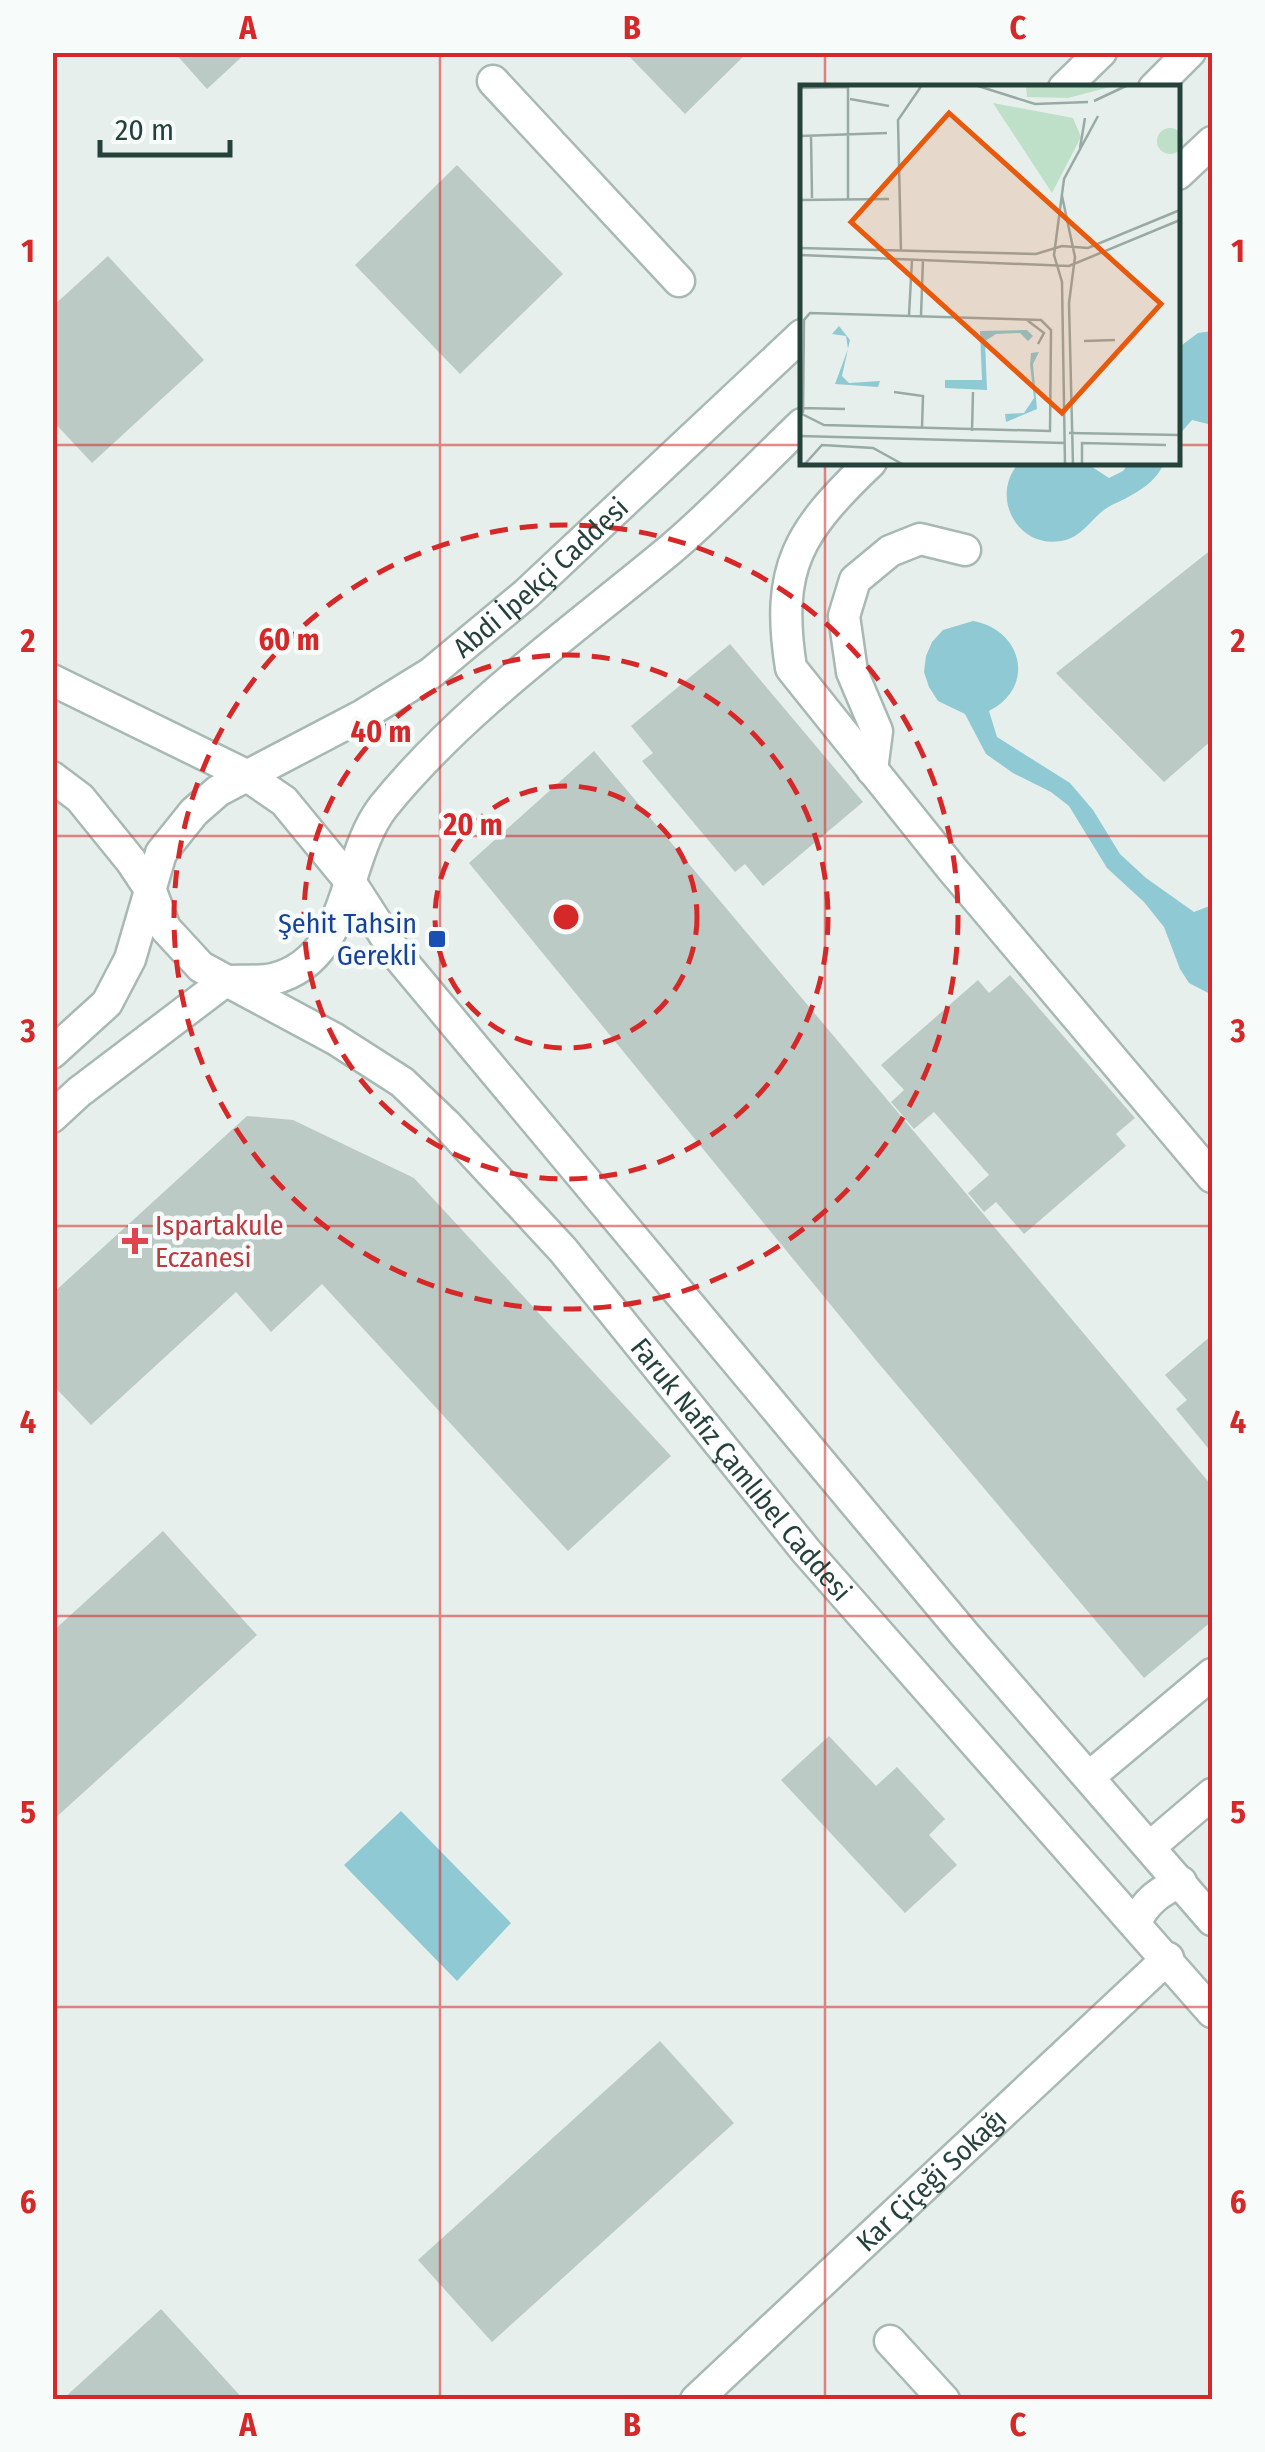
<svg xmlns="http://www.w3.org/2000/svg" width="1265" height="2452" font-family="'Fira Sans Condensed',sans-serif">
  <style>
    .water { fill: #8ec9d4 }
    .building { fill: #bbcac4 }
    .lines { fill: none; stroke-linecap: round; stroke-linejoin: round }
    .minor-casing { stroke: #a8b8b2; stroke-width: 35 }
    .minor { stroke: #fff; stroke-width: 30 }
    .grid { fill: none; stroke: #d62828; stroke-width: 2.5; stroke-opacity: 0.55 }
    .ring { fill: none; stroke: #d62828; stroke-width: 5; stroke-dasharray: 18 12 }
    .transit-dot { fill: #1a4fb4; stroke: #f7fbf9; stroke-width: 4 }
    .health-dot { fill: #e0444e; stroke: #f7fbf9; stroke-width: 4 }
    .labels { text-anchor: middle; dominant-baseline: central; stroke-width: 9; stroke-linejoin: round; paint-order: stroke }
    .street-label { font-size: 28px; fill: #24423a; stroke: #f7fbf9 }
    .transit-label { font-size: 28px; fill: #164399; stroke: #f7fbf9; text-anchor: end }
    .health-label { font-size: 28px; fill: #be3a42; stroke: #f7fbf9; text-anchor: start }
    .inset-road { fill: none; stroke: #98aaa4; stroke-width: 2.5 }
    .view { fill: #e8590c; fill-opacity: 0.15; stroke: #e8590c; stroke-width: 5 }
    .inset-edge { fill: none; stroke: #24423a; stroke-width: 5 }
    .centre { fill: #d62828; stroke: #f7fbf9; stroke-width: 5 }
    .ring-label { font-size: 30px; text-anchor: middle; font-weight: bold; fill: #d62828; stroke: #f7fbf9; stroke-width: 9; stroke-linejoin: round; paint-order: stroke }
    .neatline { fill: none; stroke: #d62828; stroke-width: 4 }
    .grid-label { font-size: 32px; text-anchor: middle; font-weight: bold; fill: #d62828 }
  </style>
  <rect width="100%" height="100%" fill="#e6efeb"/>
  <path class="water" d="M1212,331V425L1192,420L1178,436V348L1198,333Z
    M1020,462L1086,463L1109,478L1123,471L1129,463H1164C1155,485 1131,496 1110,506C1092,516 1083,538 1061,541C1016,549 989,494 1020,462Z
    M973,621C1023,630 1036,687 989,711L997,737L1070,783L1093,810L1120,854L1146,878L1194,912L1212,905V995L1189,983L1180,969L1164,927L1144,902L1107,868L1069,806L1051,792L1013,773L986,754L965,714L938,701L929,687L924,672L926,656L932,642L943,630Z
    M401,1811L511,1923L457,1981L344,1865Z"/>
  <path class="building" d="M174,52H247L207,89Z
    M625,52H748L685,114Z
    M457,165L563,274L460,374L355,265Z
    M108,256L204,360L92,463L52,420V307Z
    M1212,549V740L1164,782L1056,673Z
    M730,644L863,802L763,886L745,864L735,872L642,761L653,753L631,726Z
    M594,751L1212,1486V1621L1144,1678L875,1359L469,863Z
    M1010,975L1135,1118L1116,1134L1126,1146L1024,1234L996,1202L984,1212L968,1193L989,1175L934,1112L914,1129L891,1102L904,1090L881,1065L978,980L989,993Z
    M247,1116L293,1120L414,1178L671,1456L568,1551L322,1284L271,1332L236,1292L91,1425L52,1384V1294Z
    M1212,1335V1453L1176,1409L1187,1400L1165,1375Z
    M163,1531L257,1635L52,1821V1632Z
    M829,1736L876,1786L897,1767L945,1819L929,1835L957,1865L905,1913L781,1780Z
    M660,2041L734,2123L492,2342L418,2260Z
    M161,2309L244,2400H62Z"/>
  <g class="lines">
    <defs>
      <g id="minor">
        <path d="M493,81L679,281"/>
        <path d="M1064,88L1101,52"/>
        <path d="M1154,88L1190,52"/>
        <path d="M1178,174L1212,142"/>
        <path d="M871,462C799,531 775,566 791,668L952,869L1212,1177"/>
        <path d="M52,680L246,775L284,801L349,880L398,956L965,1635L1212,1920"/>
        <path d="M872,770L877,731L852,672L844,616L855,580L890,551L920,539L965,550"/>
        <path id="s1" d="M52,777L80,798L131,861L151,891L165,928L201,967L335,1039L402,1082L446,1124L563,1250L806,1551L1212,2012"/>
        <path d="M228,981C242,980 259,982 273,979C352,959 342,860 383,807C461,710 575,629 671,549C717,510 759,465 802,424"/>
        <path id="s2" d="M52,1053L107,1003L130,959L161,853L194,812L218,791L363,715L431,673L526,594L802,335"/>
        <path d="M52,1117L79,1092L224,982"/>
        <path d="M1089,1777L1212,1674"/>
        <path d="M1151,1846L1212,1794"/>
        <path d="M1136,1922C1146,1901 1160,1891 1181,1882"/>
        <path d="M890,2341L944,2400"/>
        <path id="s3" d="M696,2400L1168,1958"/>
      </g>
    </defs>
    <use href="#minor" class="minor-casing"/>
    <use href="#minor" class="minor"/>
  </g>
  <path class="grid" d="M440,52V2400M825,52V88M52,445H802M1178,445H1212M825,462V2400M52,836H1212M52,1226H1212M52,1616H1212M52,2007H1212"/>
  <g class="ring">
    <circle cx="566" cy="917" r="131"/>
    <circle cx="566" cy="917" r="262"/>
    <circle cx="566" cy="917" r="392"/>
  </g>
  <rect class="transit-dot" x="427" y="929" width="20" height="20" rx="5"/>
  <path class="health-dot" d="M130 1226h10v10h10v10h-10v10h-10v-10h-10v-10h10z"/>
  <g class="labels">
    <g class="street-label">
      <text stroke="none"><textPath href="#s2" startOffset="708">Abdi İpekçi Caddesi</textPath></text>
      <text stroke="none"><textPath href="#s1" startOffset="992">Faruk Nafız Çamlıbel Caddesi</textPath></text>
      <text stroke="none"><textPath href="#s3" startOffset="322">Kar Çiçeği Sokağı</textPath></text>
    </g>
    <g class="transit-label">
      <text x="417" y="923">Şehit Tahsin<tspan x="417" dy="32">Gerekli</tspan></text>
    </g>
    <g class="health-label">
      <text x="155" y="1225">Ispartakule<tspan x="155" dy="32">Eczanesi</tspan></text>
    </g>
  </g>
  <g transform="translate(800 85)">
    <rect width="380" height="380" fill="#e6efeb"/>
    <path d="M318,0L268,13L227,12L226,2ZM193,18L273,33L281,52L252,108ZM357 56a13 13 0 1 1 26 0a13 13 0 1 1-26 0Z" fill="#bfe0c8"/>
    <path d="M39,241L50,255L42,291L49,298L80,296L78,302L35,299L48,264L46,251L32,249ZM180,246L227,245L233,251L228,256L220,248L196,249L185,256L187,305L145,303V295H182ZM239,267L233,279L237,324L206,337L205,329L224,328L234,313L230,280L231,268Z" fill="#8ec9d4"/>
    <path class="inset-road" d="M175,0L235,19L288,17M0,3L48,2V114M50,14L89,21M294,16L328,0M0,51L87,48M11,51L12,113M280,63L285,33M262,111L275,172L269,218L273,380M0,115L89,114M0,163L236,169L262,161L288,163L380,125M101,167L98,35L122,0M0,170L269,181L380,135M109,230L112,175M121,231L123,175M227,235L244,248L238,259M284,256L315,255M94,307L123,311L122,343M2,323L45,324M0,328L24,340L250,346L251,245L241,235L10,228L4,235L3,328M172,346L173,307M269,348L380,350M0,351L265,358M4,380L22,360L73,363L104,380M265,380L262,197L254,170L264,94L298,31M282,380V358L366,360"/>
    <path class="view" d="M149,28L361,219L262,328L51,137Z"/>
    <rect width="380" height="380" class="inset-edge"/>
  </g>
  <circle cx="566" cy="917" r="15" class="centre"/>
  <g class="ring-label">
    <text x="289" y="650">60 m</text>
    <text x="381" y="742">40 m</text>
    <text x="473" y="835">20 m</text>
  </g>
  <rect width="1265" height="2452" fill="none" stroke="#f7fbf9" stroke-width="110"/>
  <path d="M100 140v15h130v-15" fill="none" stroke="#24423a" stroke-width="5"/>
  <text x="115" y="140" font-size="30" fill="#24423a" stroke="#f7fbf9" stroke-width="8" paint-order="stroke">20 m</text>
  <rect x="55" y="55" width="1155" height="2342" class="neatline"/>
  <g class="grid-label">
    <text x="248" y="39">A</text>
    <text x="632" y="39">B</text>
    <text x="1018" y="39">C</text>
    <text x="28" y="262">1</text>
    <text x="1238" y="262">1</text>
    <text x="28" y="652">2</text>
    <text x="1238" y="652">2</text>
    <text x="28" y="1042">3</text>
    <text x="1238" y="1042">3</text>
    <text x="28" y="1433">4</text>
    <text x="1238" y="1433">4</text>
    <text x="28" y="1823">5</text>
    <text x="1238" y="1823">5</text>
    <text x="28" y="2213">6</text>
    <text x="1238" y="2213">6</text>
    <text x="248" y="2436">A</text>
    <text x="632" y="2436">B</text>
    <text x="1018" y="2436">C</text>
  </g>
</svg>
